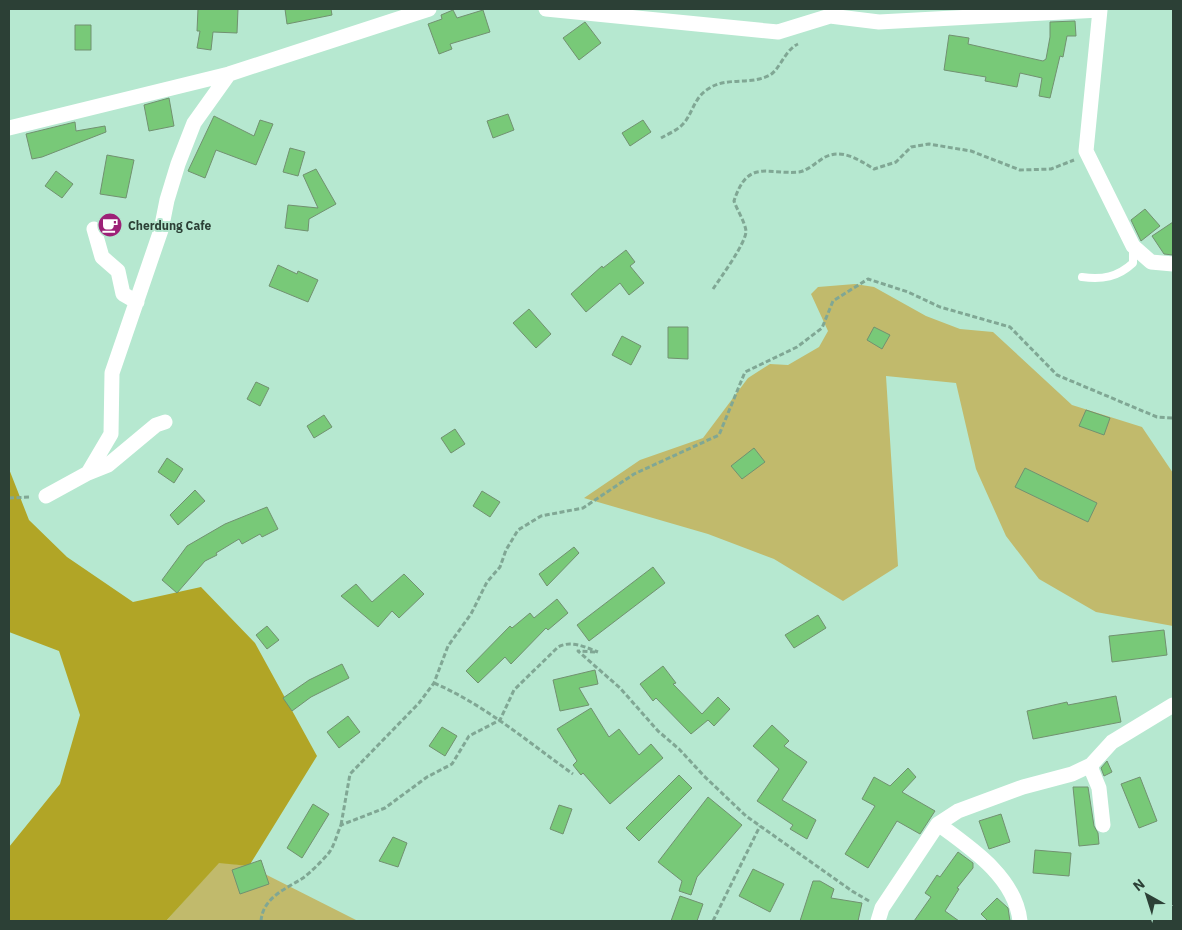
<svg xmlns="http://www.w3.org/2000/svg" width="1182" height="930" font-family="'IBM Plex Sans',sans-serif">
  <style>
    .green { fill: #c1ba6c }
    .forest { fill: #b1a526 }
    .building { fill: #78c978; stroke: #719170 }
    .lines { fill: none; stroke-linecap: round; stroke-linejoin: round }
    .path { stroke: #80a794; stroke-width: 3; stroke-dasharray: 5 2.5; stroke-linecap: butt }
    .lane { stroke: #fff; stroke-width: 8 }
    .street { stroke: #fff; stroke-width: 15 }
    .labels { text-anchor: middle; dominant-baseline: central; stroke-width: 4; stroke-linejoin: round; paint-order: stroke }
    .poi-label { font-size: 12px; font-weight: bold; fill: #2c4036; stroke: #b6e8d0; text-anchor: start }
  </style>
  <rect width="100%" height="100%" fill="#b6e8d0"/>
  <path class="green" d="M855,284L874,287L926,316L960,329L993,332L1072,405L1142,427L1173,473V626L1096,612L1039,579L1006,536L976,469L956,383L886,376L898,566L843,601L774,559L708,534L584,498L640,460L703,438L748,378L770,364L788,365L819,347L828,331L811,294L818,287Z
    M219,862L249,866L358,921H166Z"/>
  <path class="forest" d="M9,469L29,520L67,557L133,602L201,587L255,643L317,756L249,866L219,863L166,921H9V847L60,784L80,715L59,651L9,632Z"/>
  <path class="building" d="M198,9H238L237,33L213,32L211,50L197,48L200,31H197Z
    M285,9H331L332,15L287,24Z
    M453,10L457,18L483,10L490,32L450,44L452,49L439,54L428,24L442,19L441,15Z
    M1075,21L1076,36H1067L1063,57L1060,56L1050,98L1039,96L1042,78L1020,73L1017,87L985,81L986,77L944,70L949,35L969,38L968,44L1043,61L1046,59L1050,37V22Z
    M585,22L601,43L579,60L563,38Z
    M75,25H91V50H75Z
    M169,98L174,126L149,131L144,105Z
    M508,114L514,130L493,138L487,121Z
    M214,116L254,136L260,120L273,124L256,165L216,150L205,178L188,171Z
    M643,120L651,132L630,146L622,133Z
    M75,122L76,131L105,126L106,132L42,157L32,159L26,134Z
    M290,148L305,152L298,176L283,172Z
    M107,155L134,160L126,198L100,194Z
    M316,169L336,204L309,219L308,231L285,228L288,205L318,208L303,175Z
    M56,171L73,184L62,198L45,186Z
    M1145,209L1160,226L1141,241L1131,220Z
    M1173,222V255L1164,254L1152,236Z
    M626,250L635,262L630,266L644,283L629,295L620,283L586,312L571,294L602,266L603,268Z
    M278,265L297,274L298,271L318,280L308,302L269,286Z
    M529,309L551,334L536,348L513,323Z
    M668,327H688V359L668,358Z
    M874,327L890,335L882,349L867,340Z
    M622,336L641,346L631,365L612,355Z
    M256,382L269,388L260,406L247,399Z
    M1086,410L1110,418L1104,435L1079,426Z
    M324,415L332,427L314,438L307,426Z
    M455,429L465,444L451,453L441,438Z
    M754,448L765,462L742,479L731,466Z
    M167,458L183,469L174,483L158,472Z
    M1025,468L1097,503L1088,522L1015,487Z
    M195,490L205,501L178,525L170,515Z
    M482,491L500,502L490,517L473,506Z
    M267,507L278,529L262,537L260,534L242,544L239,539L216,553L217,555L205,561L177,593L162,580L187,546L225,524Z
    M574,547L579,553L547,586L539,574Z
    M653,567L665,583L589,641L577,625Z
    M404,574L424,594L399,618L392,611L378,627L341,596L356,584L372,602Z
    M557,599L568,613L548,630L546,628L511,664L505,657L478,683L466,671L510,626L512,628L530,613L534,618Z
    M818,615L826,628L794,648L785,635Z
    M267,626L279,640L267,649L256,635Z
    M1164,630L1167,655L1112,662L1109,636Z
    M342,664L349,678L311,697L292,711L283,698L309,680Z
    M663,666L676,683L673,684L702,714L718,697L730,709L714,726L708,720L691,734L656,698L653,701L640,684Z
    M595,670L598,684L579,688L589,705L560,711L553,680Z
    M1116,696L1121,722L1033,739L1027,711L1067,702L1068,705Z
    M591,708L609,737L619,729L639,755L651,744L663,758L610,804L583,773L581,775L573,765L577,761L557,729Z
    M348,716L360,732L339,748L327,732Z
    M772,725L789,741L784,746L807,762L782,800L816,820L807,839L790,829L793,825L757,801L779,769L753,746Z
    M442,727L457,736L445,756L429,746Z
    M1107,761L1112,772L1104,776L1101,768Z
    M908,768L916,777L902,792L935,811L920,834L897,821L868,868L845,854L875,806L862,799L874,777L890,786Z
    M679,775L692,788L639,841L626,828Z
    M1140,777L1157,821L1139,828L1121,784Z
    M1073,787H1088L1094,826L1098,833L1099,844L1079,846Z
    M708,797L742,825L697,877L691,895L679,891L682,881L658,862Z
    M313,804L329,814L302,858L287,848Z
    M559,805L572,809L563,834L550,829Z
    M1001,814L1010,842L989,849L979,821Z
    M393,837L407,843L398,867L379,861Z
    M1035,850L1071,853L1069,876L1033,873Z
    M958,852L973,863V868L957,888L959,889L945,911L959,921H914L931,897L925,893L937,875L940,877Z
    M261,860L269,884L240,894L232,870Z
    M753,869L784,884L770,912L739,896Z
    M813,881H820L834,889L831,898L862,903L858,921H800Z
    M680,896L703,904L697,921H671Z
    M997,898L1008,908L1010,921H988L981,914Z"/>
  <g class="lines">
    <path class="path" d="M661,138C668,134 678,130 684,123C693,112 694,98 708,89C727,76 749,86 770,75C780,69 785,50 798,44
      M713,289C721,277 746,243 746,231C745,222 737,210 734,201C748,158 767,175 799,172C806,171 813,165 819,161C838,146 856,158 874,169L896,162L911,147L929,144L971,151L1020,170L1051,169L1074,160
      M9,498L31,497
      M595,652L578,651L620,688L658,731L679,749L704,776L746,816L852,891L869,901
      M434,683C485,705 528,742 573,774
      M341,825L350,774L419,703L434,683L448,646L471,614L487,582L500,567L506,550L518,530L541,516L583,508L634,474L719,435L745,372L797,347L822,328L833,301L868,279L908,292L940,307L1010,327L1057,375L1157,417L1173,418
      M261,921C263,897 286,889 303,878C311,872 321,862 328,854C334,847 337,834 341,825L385,808L427,777L452,764L469,736L500,720L514,690L558,647C571,640 585,647 598,652
      M713,921L760,826"/>
    <path class="lane" d="M1082,277C1102,280 1118,277 1133,263V246"/>
    <path class="street" d="M546,9L778,32L830,16L879,22L1100,10L1086,151L1133,246L1151,262L1173,264
      M9,128L229,74L429,9
      M94,229L102,257L118,271L123,294L137,302
      M88,473L108,465L156,425L165,422
      M46,496L88,473L111,434L112,373L161,230L167,200L178,164L194,123L229,74
      M1091,765L1092,771L1099,788L1103,825
      M938,824C971,848 1015,877 1020,921
      M878,921L882,908L938,824L958,811L1023,787L1072,774L1091,765L1112,742L1173,705"/>
  </g>
  <defs>
    <symbol id="cafe-disc" viewBox="-11 -11 22 22"><circle r="9.5" fill="#9d2177" stroke="#b6e8d0"/><path d="M-5.5-4.5H6V0H3Q3 3.5 0 3.5H-2.5Q-5.5 3.5-5.5 0ZM3-3.2v2h1.7v-2ZM-6 4.5H4V6H-6Z" fill="#fff"/></symbol>
  </defs>
  <g fill-rule="evenodd">
    <use href="#cafe-disc" x="96" y="211" width="28" height="28"/>
  </g>
  <g class="labels">
    <g class="poi-label">
      <text x="128" y="225">Cherdung Cafe</text>
    </g>
  </g>
  <rect width="1182" height="930" fill="none" stroke="#2c4036" stroke-width="20"/>
  <g transform="translate(1147 895) rotate(321)" stroke="#b6e8d0" stroke-width="4" paint-order="stroke">
  <path d="M0-4L9 19L0 12L-9 19Z" fill="#2c4036"/>
  <text y="-8" font-size="14" font-weight="bold" text-anchor="middle" fill="#2c4036">N</text>
  </g>
</svg>
